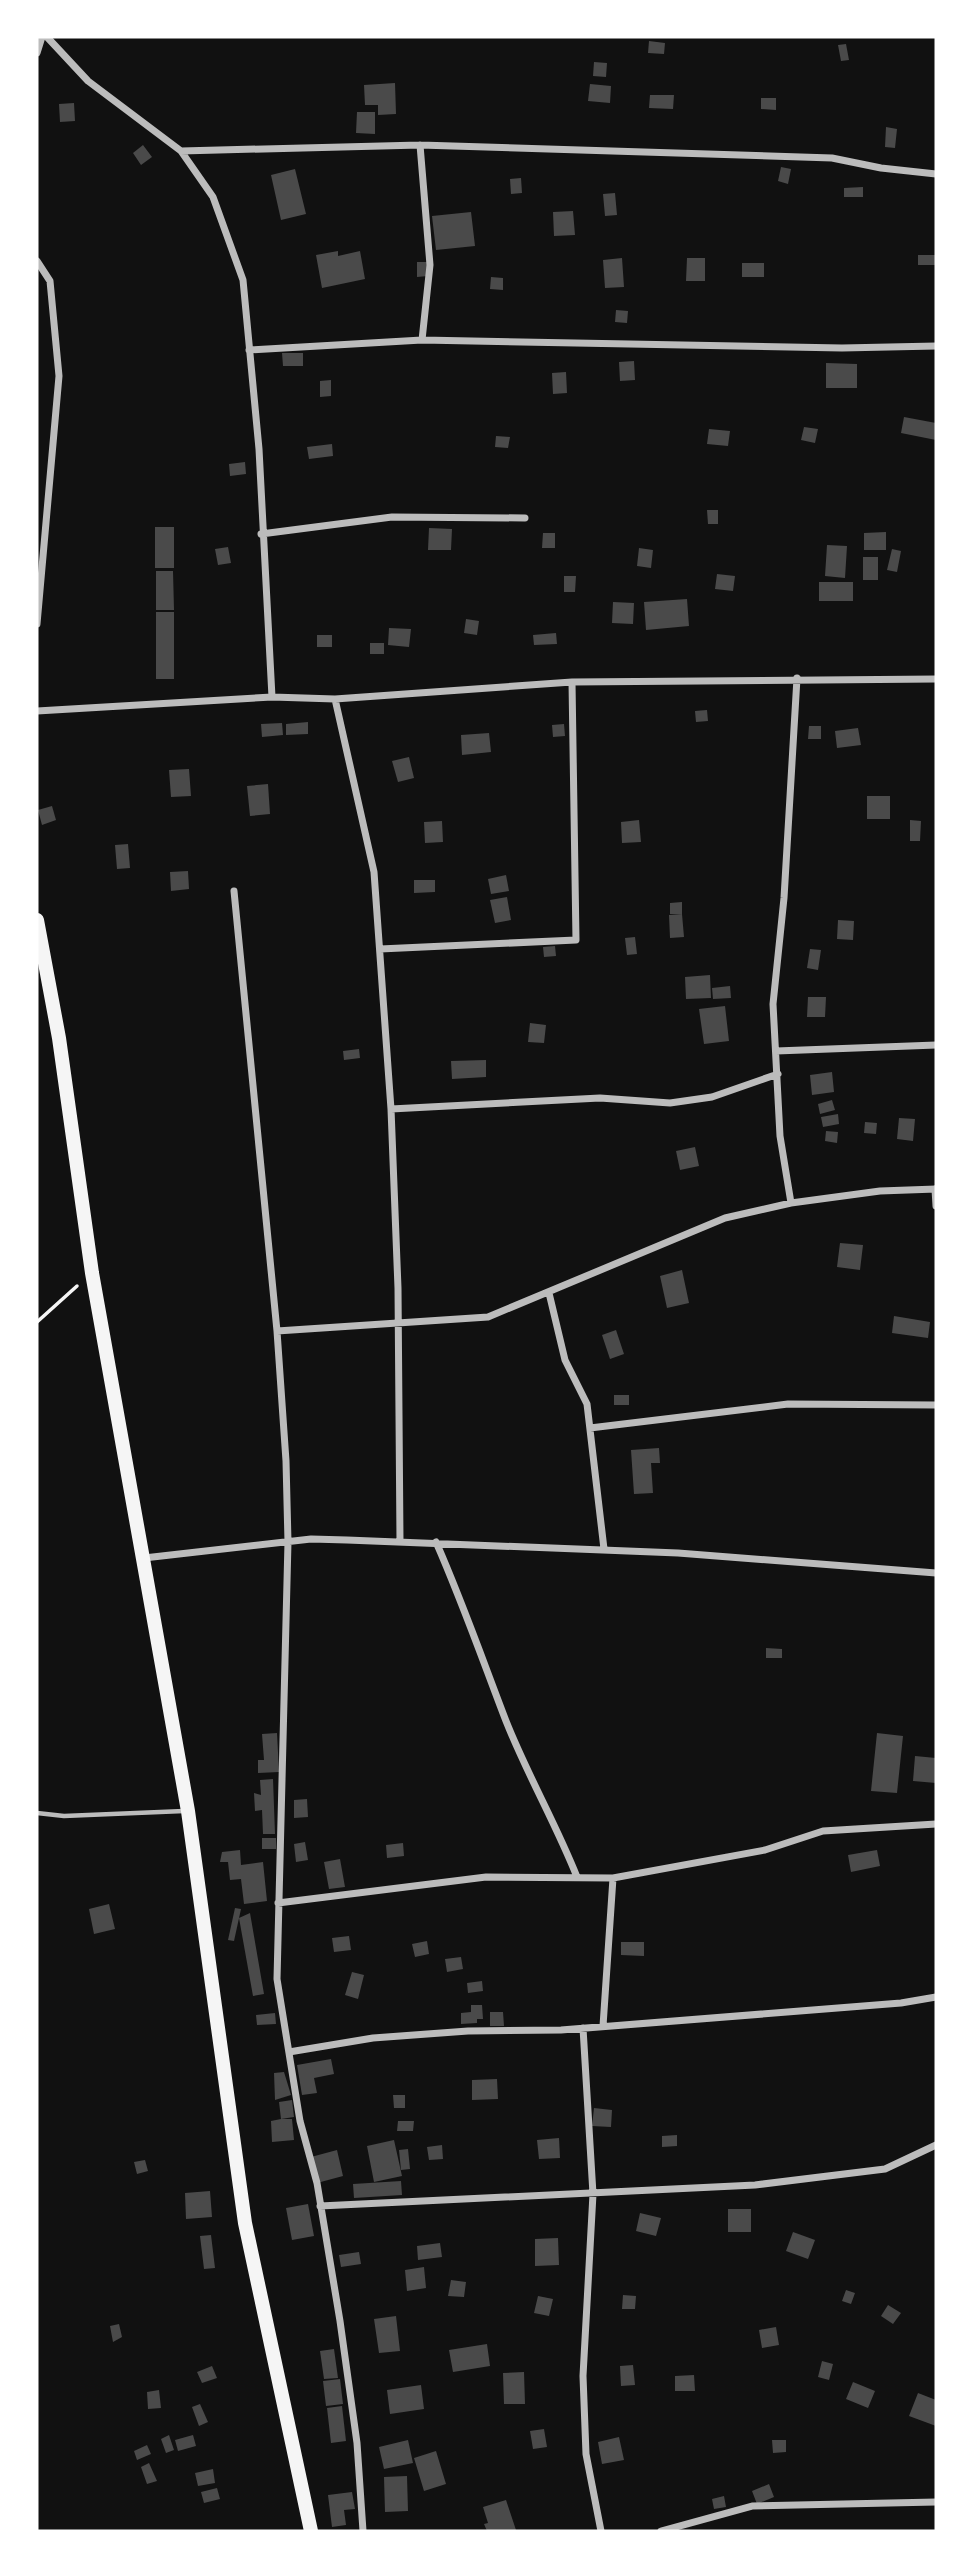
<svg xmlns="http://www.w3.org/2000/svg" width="973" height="2568" font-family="'Varela Round',sans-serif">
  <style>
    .building { fill: #4a4a4a }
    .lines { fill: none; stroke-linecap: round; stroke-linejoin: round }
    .path { stroke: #f5f5f5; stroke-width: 3.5 }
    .service { stroke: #bcbcbc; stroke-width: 4.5 }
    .minor { stroke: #bcbcbc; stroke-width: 7 }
    .trunk { stroke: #f5f5f5; stroke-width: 14 }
  </style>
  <rect width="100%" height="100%" fill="#111"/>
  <path class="building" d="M649,41L665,43L664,54L648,53Z
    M846,44L849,60L841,61L838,45Z
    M594,62L607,63L606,77L593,76Z
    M395,83L396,114L378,115V105H365L364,85Z
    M590,84L611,86L610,103L588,101Z
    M650,95H674L673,109L649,108Z
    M761,98H776V110L761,109Z
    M74,103L75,121L60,122L59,104Z
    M357,112H375V134L356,133Z
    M886,127L897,129L895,148L885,147Z
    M143,145L152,157L141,165L133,153Z
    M781,167L791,169L788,184L778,181Z
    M295,169L306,214L281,220L271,175Z
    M521,178L522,193L511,194L510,179Z
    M863,187V197H844V188Z
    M615,193L617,215L605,216L603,194Z
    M573,211L575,235L554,236L553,212Z
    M471,212L475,246L436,250L432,216Z
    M338,251V256L360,251L365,279L322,288L316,255Z
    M918,255H935V265H918Z
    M622,258L624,287L605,288L603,260Z
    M687,258H705V281H686Z
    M417,262H428V276L417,277Z
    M742,263H764V277H742Z
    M491,277L503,278V290L490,289Z
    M616,310L628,311L627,323L615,322Z
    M282,353H303V366H283Z
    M634,361L635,380L620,381L619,362Z
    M826,363L857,364V388H826Z
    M566,372L567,393L553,394L552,373Z
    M331,380V396L320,397V381Z
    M904,417L936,423V440L901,433Z
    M804,427L818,429L815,443L801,440Z
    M709,429L730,431L728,446L707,444Z
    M496,436L510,437L508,448L495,447Z
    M332,444L333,456L309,459L307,447Z
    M245,462L246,474L230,476L229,464Z
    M707,510H718V524H708Z
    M155,527H174V568H155Z
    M429,528L452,529L451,550H428Z
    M886,532V550H864V533Z
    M543,533H555V548H542Z
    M827,545L847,546L845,578L825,576Z
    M228,547L231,563L218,565L215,549Z
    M639,548L653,550L651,568L637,566Z
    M892,549L901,551L897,572L887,570Z
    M863,557H878V580H863Z
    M156,571H173L174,610H156Z
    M717,574L735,576L733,591L715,589Z
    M564,576H576L575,592H564Z
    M819,582H853V601H819Z
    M687,599L689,626L646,630L644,602Z
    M613,602L634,603L633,624L612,623Z
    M156,612H174V679H156Z
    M466,619L479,621L477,635L464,633Z
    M389,628L411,629L409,647L388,645Z
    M556,633L557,644L534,645L533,635Z
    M317,635H332V647H317Z
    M370,643H384V654H370Z
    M707,710L708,721L696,722L695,711Z
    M308,722V734L286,735V724Z
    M282,723L283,735L262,737L261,724Z
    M564,724L565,736L553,737L552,725Z
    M809,726H821V739H808Z
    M858,728L861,745L837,748L835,731Z
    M489,733L491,752L462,755L461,735Z
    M409,757L414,778L398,782L392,761Z
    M189,769L191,796L171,797L169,770Z
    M268,784L270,814L250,816L247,786Z
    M867,796H890V819H867Z
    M52,806L56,820L42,825L38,810Z
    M639,820L641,842L622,843L621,822Z
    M910,820L921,821L920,841H910Z
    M442,821L443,842L425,843L424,822Z
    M128,844L130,868L117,869L115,845Z
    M188,871L189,889L171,891L170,872Z
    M506,875L509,891L491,894L488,879Z
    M414,880H435V892L414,893Z
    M507,897L511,920L495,923L490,900Z
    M682,902V914H670V903Z
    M682,914L684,937L670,938L669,915Z
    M838,920L854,921L853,940L837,939Z
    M635,937L637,954L627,955L625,938Z
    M555,946L556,956L544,957L543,947Z
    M810,949L821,950L818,970L807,968Z
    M710,975L711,998L686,999L685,977Z
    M730,986L731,998L713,999L712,988Z
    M808,997H826L825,1017H807Z
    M725,1006L729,1041L704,1044L699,1009Z
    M530,1023L546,1025L544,1043L528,1042Z
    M359,1049L360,1058L344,1060L343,1051Z
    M486,1060V1077L452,1079L451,1061Z
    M832,1072L834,1092L812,1095L810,1075Z
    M832,1100L835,1110L820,1114L818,1104Z
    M838,1114L839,1124L823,1127L821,1117Z
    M899,1118L915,1119L913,1141L897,1139Z
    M865,1122L877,1123L876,1134L864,1133Z
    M826,1131L838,1132L837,1143L825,1141Z
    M695,1147L699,1166L680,1170L676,1151Z
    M840,1243L863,1245L860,1270L837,1267Z
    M682,1270L689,1303L667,1308L660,1276Z
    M894,1316L930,1322L928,1338L892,1333Z
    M616,1330L624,1354L610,1359L602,1335Z
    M614,1395H629V1405H614Z
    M659,1448L660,1463H651L653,1493L634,1494L631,1450Z
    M766,1648L782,1649V1658H766Z
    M277,1733L279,1772L258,1773V1760H264L262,1734Z
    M877,1733L903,1736L897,1793L871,1791Z
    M915,1756L936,1758V1783L913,1781Z
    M273,1779L275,1834H263L262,1810L255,1811L254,1793L261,1795L260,1780Z
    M307,1799L308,1817L294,1818V1800Z
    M262,1838H276V1849H262Z
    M305,1842L308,1860L296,1862L294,1844Z
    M403,1843L404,1856L387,1858L386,1845Z
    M240,1850L241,1865L263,1862L267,1901L244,1904L241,1879L230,1880L228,1862H220L222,1852Z
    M877,1850L880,1866L851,1872L848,1855Z
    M340,1859L345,1887L329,1889L324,1862Z
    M109,1904L115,1929L94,1934L89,1909Z
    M235,1908L241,1909L234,1941L228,1940Z
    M250,1913L264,1994L253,1996L239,1918Z
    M349,1936L351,1950L334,1952L332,1938Z
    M427,1941L429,1954L415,1957L412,1944Z
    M621,1942H644V1956L621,1955Z
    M461,1957L463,1969L447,1972L445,1959Z
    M352,1972L364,1975L358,1999L345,1995Z
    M482,1981L483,1991L468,1993L467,1983Z
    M471,2005H482L483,2019H477V2023L461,2024V2013L471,2012Z
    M490,2012H503L504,2026H490Z
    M275,2013L276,2024L257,2025L256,2015Z
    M331,2059L334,2074L314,2078L317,2093L302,2095L297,2065Z
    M284,2072L291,2095L275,2100L274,2073Z
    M497,2079L498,2099L472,2100V2080Z
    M393,2095H405V2108H394Z
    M292,2100L294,2117L281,2119H292L294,2140L272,2142L271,2121L281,2119L279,2102Z
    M594,2108L612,2110L611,2127L592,2126Z
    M398,2121H414L413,2131H397Z
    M677,2135V2146L662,2147V2136Z
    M559,2138L560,2158L539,2159L537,2140Z
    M394,2140L402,2176L374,2182L367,2146Z
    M442,2145L443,2159L429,2160L427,2147Z
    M408,2149L410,2169L401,2170L399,2150Z
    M337,2150L343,2176L317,2183L311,2157Z
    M145,2160L148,2171L137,2174L134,2162Z
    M401,2181L402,2195L354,2198L353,2184Z
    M210,2191L212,2217L186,2219L185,2193Z
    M308,2204L314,2236L292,2240L286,2208Z
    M728,2209H751V2232H728Z
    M640,2213L661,2218L656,2236L636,2231Z
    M793,2232L815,2240L808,2259L786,2251Z
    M211,2235L215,2268L204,2269L200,2236Z
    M558,2238L559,2265L535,2266V2239Z
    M440,2243L442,2257L418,2260L417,2246Z
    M359,2252L361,2264L341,2267L339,2255Z
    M424,2267L426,2288L407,2291L405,2270Z
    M451,2280L466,2282L464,2297L448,2296Z
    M846,2290L855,2293L851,2304L842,2301Z
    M623,2295L636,2296L635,2309H622Z
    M538,2296L553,2299L549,2316L534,2313Z
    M888,2305L901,2313L893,2324L881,2316Z
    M396,2316L400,2351L379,2353L374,2319Z
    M119,2324L122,2337L113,2342L110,2326Z
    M776,2327L779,2345L762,2348L759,2330Z
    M487,2344L490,2366L453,2372L449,2350Z
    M334,2349L338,2378L324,2379L320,2351Z
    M822,2361L833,2364L829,2380L818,2377Z
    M633,2365L635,2385L621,2386L620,2366Z
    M212,2366L217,2378L202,2383L197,2372Z
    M524,2372L525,2404H504L503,2373Z
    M694,2375L695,2391H675V2376Z
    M340,2379L343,2404L326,2406L323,2381Z
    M853,2382L875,2391L868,2408L846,2399Z
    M421,2385L424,2409L390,2414L387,2390Z
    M159,2390L161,2408L148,2409L147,2392Z
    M918,2393L936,2400V2426L909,2416Z
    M200,2404L208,2422L199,2426L192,2407Z
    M342,2406L346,2441L331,2443L327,2408Z
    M544,2429L547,2447L533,2449L530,2431Z
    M169,2435L174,2450L166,2453L161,2439Z
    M193,2435L196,2446L178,2451L175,2440Z
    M619,2437L624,2460L602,2464L598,2442Z
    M408,2440L413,2463L384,2469L379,2447Z
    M772,2440H786V2452L773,2453Z
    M147,2445L151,2454L137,2460L134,2451Z
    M436,2451L446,2484L424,2491L414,2458Z
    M149,2463L157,2481L147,2484L141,2467Z
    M213,2469L215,2483L198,2486L195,2473Z
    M407,2476L408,2511L385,2512L384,2477Z
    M769,2484L774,2497L757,2504L752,2491Z
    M217,2488L220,2499L204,2503L201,2492Z
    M352,2492L355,2509L344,2510L346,2525L332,2527L328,2495Z
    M724,2496L726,2507L714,2509L712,2499Z
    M506,2500L516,2530L487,2531L484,2524L488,2523L483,2507Z"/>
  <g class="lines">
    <path class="path" d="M37,1322L77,1286"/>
    <path class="service" d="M37,1813L64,1816L184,1811"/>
    <path class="minor" d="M47,37L88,81L181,151L213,197L243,280L259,449L272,697
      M37,53L42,37
      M420,145L430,265L422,340
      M181,151L420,145L832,158L881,168L936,174
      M37,261L50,281L59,376L37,624
      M249,350L422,340L842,348L936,346
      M261,534L392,517L525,518
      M335,699L374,872L391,1109L398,1288L400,1541
      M37,711L272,697L335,699L572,682L936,679
      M234,891L277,1331L286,1461L288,1542L277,1979L300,2121L317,2183L340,2321L357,2443L363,2531
      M380,949L576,940L572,682
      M776,1051L936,1045
      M391,1109L600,1098L670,1103L712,1097L778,1074
      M935,1189L936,1206
      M791,1203L780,1136L773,1004L784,898L797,678
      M549,1293L565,1360L587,1404L604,1549
      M277,1331L488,1317L725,1218L791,1203L880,1191L936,1189
      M590,1428L788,1404L936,1405
      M436,1542C462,1601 483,1661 506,1721C527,1774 556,1824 577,1877
      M144,1558L311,1539L347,1540L678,1553L936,1573
      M278,1903L486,1877L613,1878L765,1850L823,1831L936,1824
      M603,2026L613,1878
      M583,2028L593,2194L583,2376L586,2454L601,2531
      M289,2052L373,2038L468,2031L561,2030L901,2003L936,1997
      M320,2206L755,2185L885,2169L936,2145
      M661,2531L752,2506L936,2502"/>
    <path class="trunk" d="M37,920L59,1038L92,1273L188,1811L245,2223L311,2531"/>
  </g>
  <rect width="973" height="2568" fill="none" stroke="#ffffff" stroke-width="77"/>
</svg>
